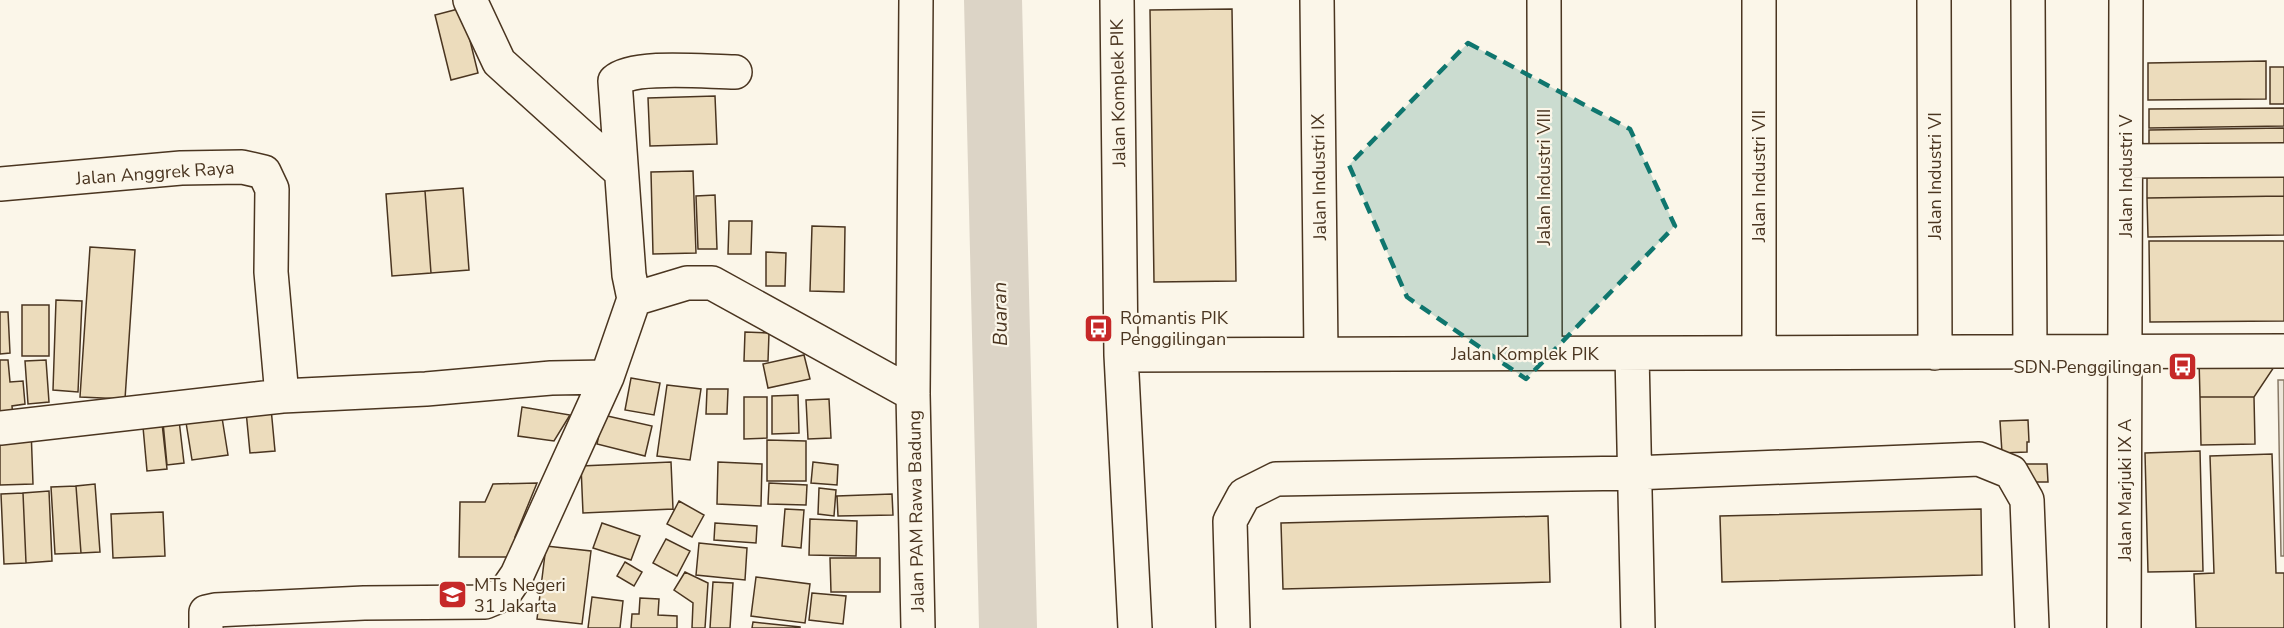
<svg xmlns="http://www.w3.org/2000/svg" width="2284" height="628" font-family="'Nunito Sans',sans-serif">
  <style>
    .green { fill: #ede6d9; stroke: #887966; stroke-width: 1.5 }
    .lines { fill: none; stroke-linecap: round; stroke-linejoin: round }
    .river { stroke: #dcd4c6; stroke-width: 58 }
    .building { fill: #ecdcbc; stroke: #4a3520; stroke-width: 1.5 }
    .minor-casing { stroke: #4a3520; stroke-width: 36 }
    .minor { stroke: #fbf6e9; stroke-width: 33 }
    .marked { fill: #0f766e; fill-opacity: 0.2; stroke: #0f766e; stroke-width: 4.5; stroke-dasharray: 12 8; stroke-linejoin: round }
    .labels { text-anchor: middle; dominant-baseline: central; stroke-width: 4.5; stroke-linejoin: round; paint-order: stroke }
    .street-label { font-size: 18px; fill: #4a3520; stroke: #fbf6e9 }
    .poi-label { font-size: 18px; fill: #4a3520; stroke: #fbf6e9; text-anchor: start }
    .water-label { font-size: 20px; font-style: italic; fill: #4a3520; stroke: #fbf6e9 }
  </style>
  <rect width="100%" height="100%" fill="#fbf6e9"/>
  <path class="green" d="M2278,380H2284V556H2281Z"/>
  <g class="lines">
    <path class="river" d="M993,0L1008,628"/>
  </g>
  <path class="building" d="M462,8L478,73L451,80L435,15Z
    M1232,9L1236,281L1154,282L1150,10Z
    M2266,61V99L2148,100V63Z
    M2270,67H2284V104H2270Z
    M715,96L717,144L650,146L648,98Z
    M2284,108V126L2149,128V109Z
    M2284,128V151L2149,152V130Z
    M693,171L696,253L653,254L651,172Z
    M2284,175V196L2147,198V177Z
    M463,188L469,270L431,273L425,191Z
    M425,191L431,273L392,276L386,194Z
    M715,195L717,249H698L696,196Z
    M2284,196V235L2148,237L2147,198Z
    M729,221H752L751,254H728Z
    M812,226L845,227L844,292L810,291Z
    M2149,241H2284V321L2150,322Z
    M90,247L135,250L125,399L80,397Z
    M766,252L786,253L785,286H766Z
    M56,300L82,301L78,392L53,390Z
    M22,305H49V356H22Z
    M0,312H8L10,353L0,354Z
    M745,332L769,333L768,361H744Z
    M804,355L810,379L768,388L763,364Z
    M2199,359L2278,361L2254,397H2200Z
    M0,360H8L10,382L23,381L25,404L12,406L13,418L0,419Z
    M46,360L49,402L28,404L25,361Z
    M631,378L660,383L654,415L625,410Z
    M667,385L701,389L690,460L657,456Z
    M707,389H728L727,414H706Z
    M798,395L799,433L772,434V396Z
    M744,397H767V438L744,439Z
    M2200,397H2254L2255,444L2201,445Z
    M829,399L831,438L808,439L806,400Z
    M220,405L228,455L192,460L184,410Z
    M522,407L570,415L554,441L518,436Z
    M271,408L275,451L250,453L246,411Z
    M161,414L167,469L147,471L142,416Z
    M603,415L652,426L645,456L597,444Z
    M179,420L184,463L167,465L163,422Z
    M2028,420L2029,442H2027V452L2002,453L2000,421Z
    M31,428L33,484L0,485V429Z
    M767,440L806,441V481H767Z
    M2200,451L2203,571L2148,572L2145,453Z
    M2272,454L2276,573H2284V628H2196L2194,574L2214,573L2210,456Z
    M671,462L673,509L583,513L581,466Z
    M718,462L762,464L761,506L717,504Z
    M813,462L838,465L837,485L811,483Z
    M2025,464H2047L2048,482H2026Z
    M537,483L515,537L514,557H459L460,502H485L493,484Z
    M769,483L807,485L806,505L768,504Z
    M95,484L100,552L81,553L76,486Z
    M76,486L81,553L55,554L51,487Z
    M819,488L836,490L834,516L818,514Z
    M49,491L52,561L26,563L23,493Z
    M23,493L26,563L4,564L1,494Z
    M892,494L893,515L838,516L837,496Z
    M679,501L704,515L692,537L667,524Z
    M785,509L804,510L801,548L782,546Z
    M1981,509L1982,575L1722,582L1720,516Z
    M163,512L165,556L113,558L111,514Z
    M1548,516L1550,582L1283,589L1281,523Z
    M810,519L857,521L856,556L809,555Z
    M602,523L640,536L631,560L593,548Z
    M715,523L757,526L756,543L714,540Z
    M666,539L690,551L677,576L653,563Z
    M699,543L747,548L745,580L696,575Z
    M546,546L591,551L582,624L537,619Z
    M830,558H880V592H831Z
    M625,562L642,572L634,586L617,576Z
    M685,572L708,583L705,628H692L693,603L674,590Z
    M756,577L810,584L805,623L751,616Z
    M713,582L733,583L730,628H710Z
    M812,593L846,596L843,624L809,620Z
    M592,597L623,601L620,628H588Z
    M640,598L659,599L658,615L677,616V628H631L632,614H639Z
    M753,622L800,627V628H752Z"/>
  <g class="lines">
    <defs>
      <path id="minor" d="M470,0L499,62L621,172
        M916,0L913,394L918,628
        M1117,0L1121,355L1135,628
        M1317,0L1321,354
        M1544,0L1545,353
        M1759,0V353
        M1934,0L1935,353
        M2028,0L2030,352
        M2126,161L2284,160
        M0,184L181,168L242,167L264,172L272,189L271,272L282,396
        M634,299L687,283H712L913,394
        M1632,354L1638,628
        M1121,355L2284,351
        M0,428L282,396L426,389L551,378L607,377
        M206,628V612L215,610L364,603L485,602L504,594L517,575L607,377L634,299L629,275L615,81C634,64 707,72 735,72
        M1233,628L1230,521L1244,495L1276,479L1634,473L1979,459L2011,472L2027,500L2032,628
        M2124,628L2126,0"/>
    </defs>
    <use href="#minor" class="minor-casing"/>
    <use href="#minor" class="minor"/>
  </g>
  <path class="marked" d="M1468,43L1630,129L1675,226L1526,379L1407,297L1349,165Z"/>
  <defs>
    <symbol id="bus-square" viewBox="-11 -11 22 22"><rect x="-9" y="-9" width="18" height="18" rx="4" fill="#c62828" stroke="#fbf6e9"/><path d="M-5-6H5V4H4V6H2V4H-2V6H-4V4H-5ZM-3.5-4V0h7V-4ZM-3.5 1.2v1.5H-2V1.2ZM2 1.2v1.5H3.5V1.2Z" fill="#fff"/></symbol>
    <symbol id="school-square" viewBox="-11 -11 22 22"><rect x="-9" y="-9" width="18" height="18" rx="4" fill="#c62828" stroke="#fbf6e9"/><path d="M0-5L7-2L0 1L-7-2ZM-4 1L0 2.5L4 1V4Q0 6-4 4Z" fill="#fff"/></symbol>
  </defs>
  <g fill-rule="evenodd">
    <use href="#bus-square" x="1082" y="312" width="33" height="33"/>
    <use href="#bus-square" x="2166" y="350" width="33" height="33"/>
    <use href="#school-square" x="436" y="578" width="33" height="33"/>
  </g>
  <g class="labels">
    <g class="street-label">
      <text transform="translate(1118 93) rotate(-91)">Jalan Komplek PIK</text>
      <text transform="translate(155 173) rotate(-4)">Jalan Anggrek Raya</text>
      <text transform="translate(1759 176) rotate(-90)">Jalan Industri VII</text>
      <text transform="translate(1935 176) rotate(-90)">Jalan Industri VI</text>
      <text transform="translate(2126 176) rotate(-90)">Jalan Industri V</text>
      <text transform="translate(1319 177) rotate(-91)">Jalan Industri IX</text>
      <text transform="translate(1544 177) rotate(-90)">Jalan Industri VIII</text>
      <text x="1525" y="354">Jalan Komplek PIK</text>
      <text transform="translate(2125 490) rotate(-90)">Jalan Marjuki IX A</text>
      <text transform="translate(916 511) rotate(-91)">Jalan PAM Rawa Badung</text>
    </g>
    <g class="poi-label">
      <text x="1120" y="318">Romantis PIK<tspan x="1120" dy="21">Penggilingan</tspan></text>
      <text x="2162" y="367" text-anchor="end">SDN Penggilingan</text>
      <text x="474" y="585">MTs Negeri<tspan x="474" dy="21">31 Jakarta</tspan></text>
    </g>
    <g class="water-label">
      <text transform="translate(1000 314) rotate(-91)">Buaran</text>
    </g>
  </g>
</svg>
